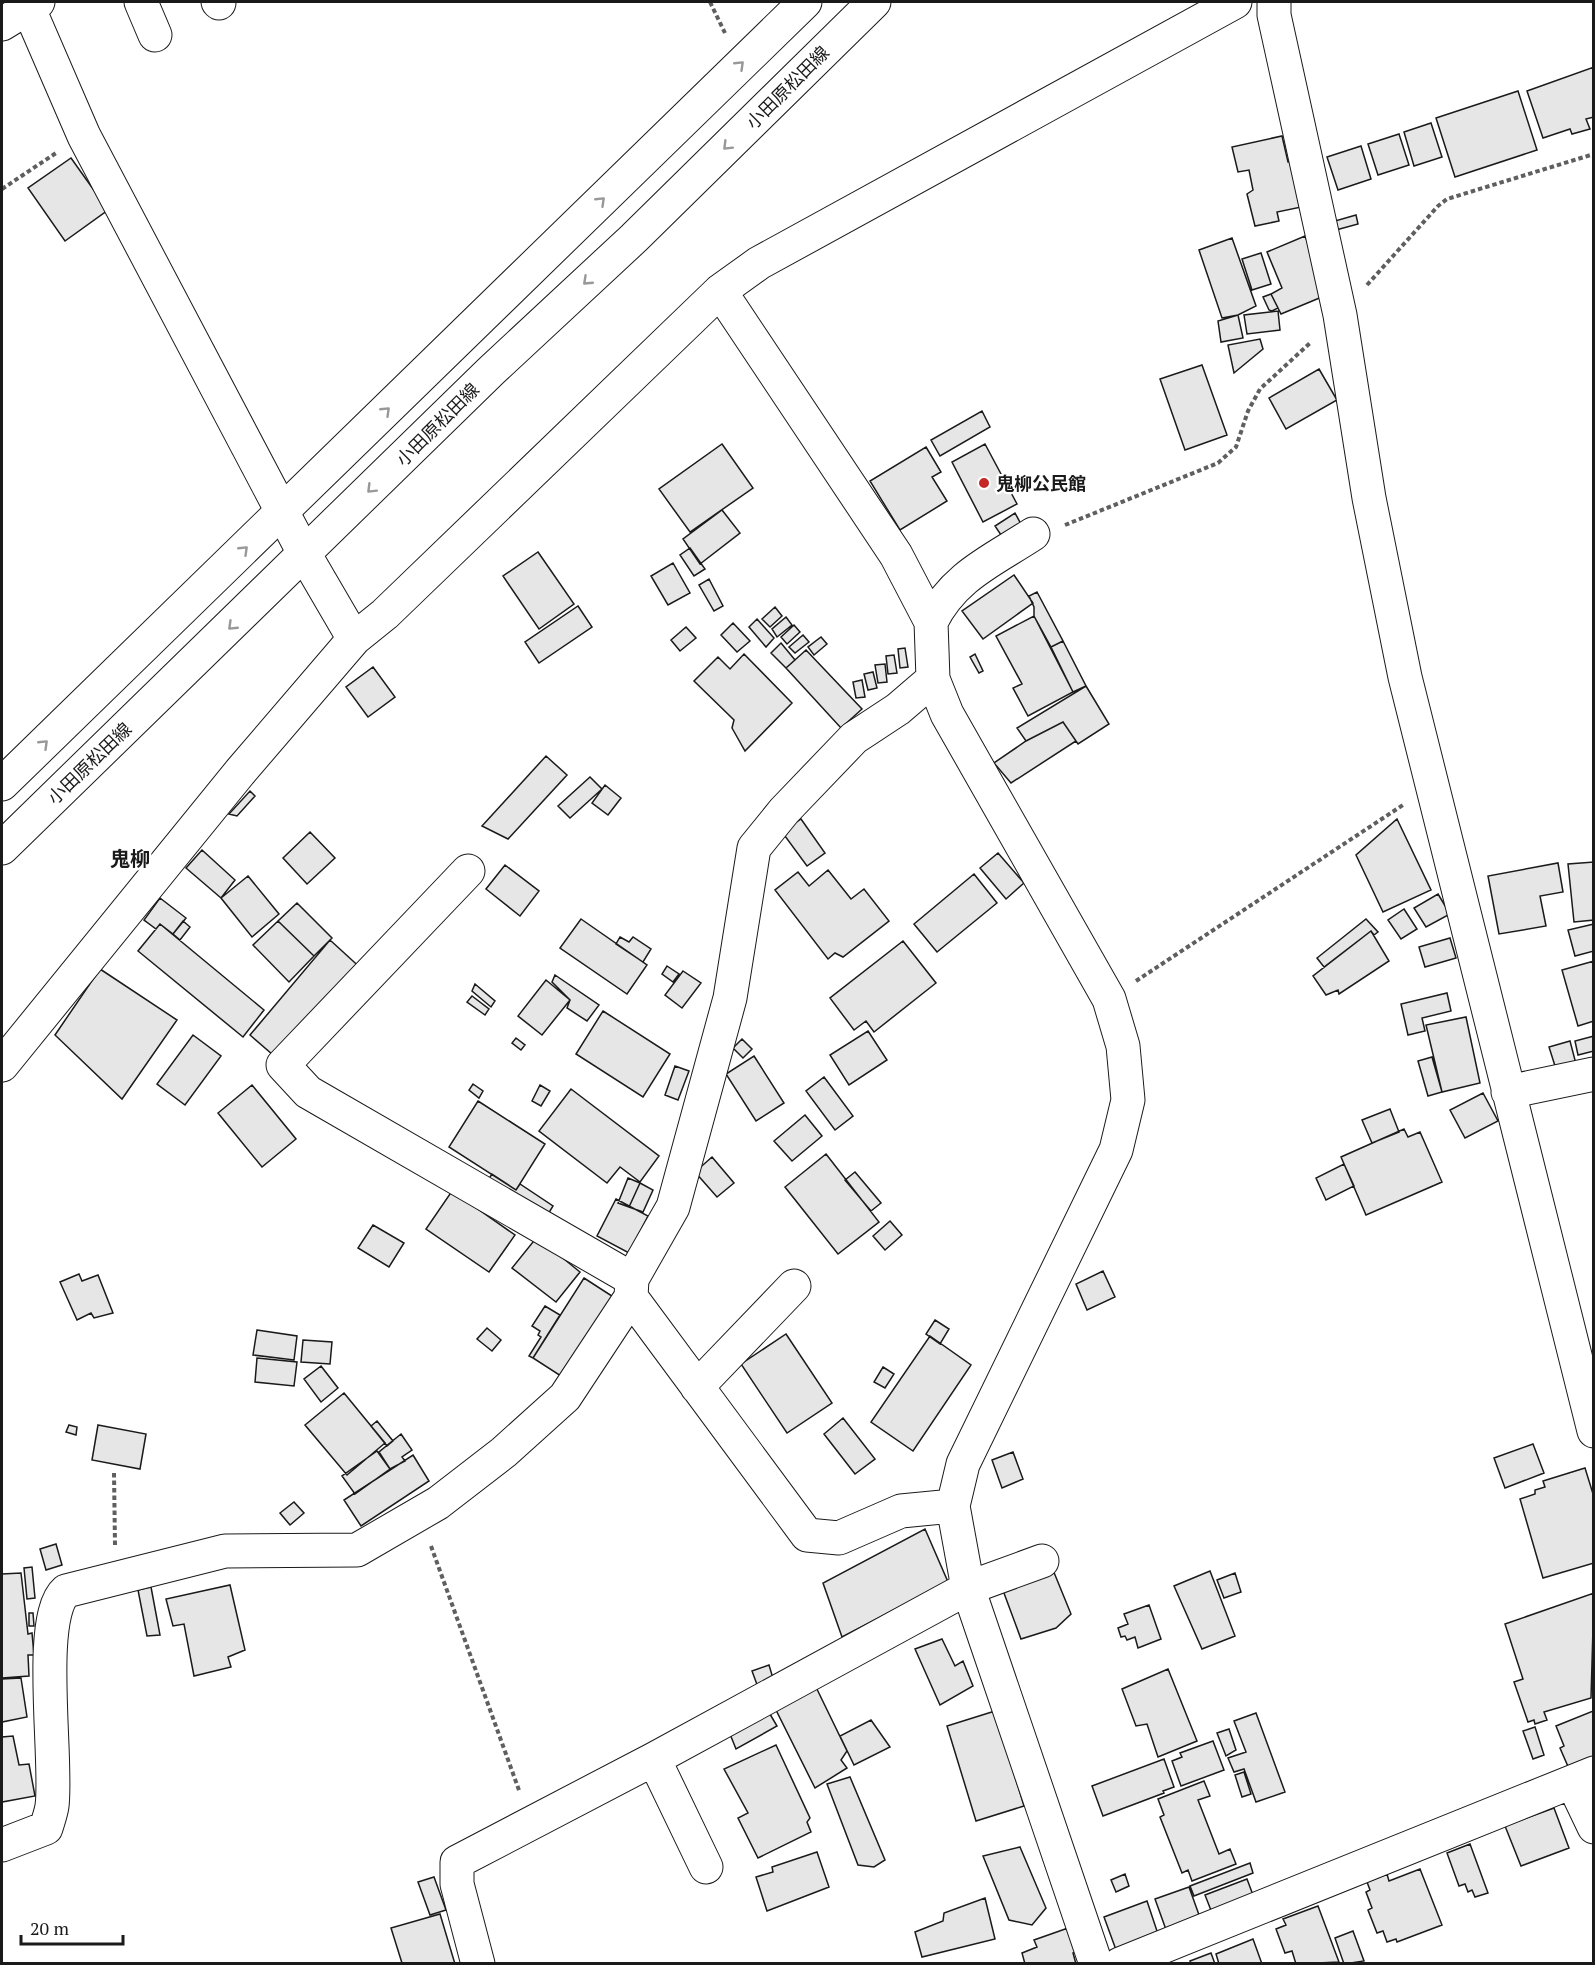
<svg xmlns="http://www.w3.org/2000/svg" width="1595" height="1965" font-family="'PT Serif','Noto Sans JP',serif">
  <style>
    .building { fill: #e6e6e6; stroke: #1a1a1a; stroke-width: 1.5 }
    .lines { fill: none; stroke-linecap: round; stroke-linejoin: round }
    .minor-casing { stroke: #1a1a1a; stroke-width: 35 }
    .major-casing { stroke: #1a1a1a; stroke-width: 35 }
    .path { stroke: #5f5f5f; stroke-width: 4; stroke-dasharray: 4.5 3; stroke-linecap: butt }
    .minor { stroke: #fff; stroke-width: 33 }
    .major { stroke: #fff; stroke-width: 33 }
    .oneway { stroke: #989898 }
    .poi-dot { fill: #c62828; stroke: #fff; stroke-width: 2 }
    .labels { text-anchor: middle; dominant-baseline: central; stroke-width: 4.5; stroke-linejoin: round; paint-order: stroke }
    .street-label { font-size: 18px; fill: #1a1a1a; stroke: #fff }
    .poi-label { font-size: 18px; font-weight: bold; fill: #1a1a1a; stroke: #fff; text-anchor: start }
    .neighbourhood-label { font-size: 20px; font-weight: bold; fill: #1a1a1a; stroke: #fff }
  </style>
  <rect width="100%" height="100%" fill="#fff"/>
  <path class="building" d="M1594,67V117L1586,119L1590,129L1572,134L1570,129L1543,138L1527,91Z
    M1518,91L1537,150L1455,177L1436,118Z
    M1431,123L1442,157L1414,166L1404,132Z
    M1399,134L1409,165L1378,175L1368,144Z
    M1282,136L1288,162L1295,161L1311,205L1277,212L1279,221L1255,226L1247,194L1253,190L1249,170L1238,172L1232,147Z
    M1361,146L1371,179L1338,190L1327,157Z
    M71,158L108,210L65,241L28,188Z
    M1356,215L1358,224L1336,230L1335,221Z
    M1305,236L1329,294L1281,314L1271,294L1282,288L1267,252Z
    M1232,238L1256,306L1238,315L1222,318L1199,250Z
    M1261,253L1271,284L1252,290L1242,259Z
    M1271,294L1278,308L1272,311L1269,310L1263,297Z
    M1278,311L1280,330L1247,334L1244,315Z
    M1238,315L1243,338L1221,342L1218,321Z
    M1260,339L1263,349L1234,373L1228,345Z
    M1202,365L1227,435L1185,450L1160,379Z
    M1319,369L1337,400L1286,429L1269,398Z
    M982,411L990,427L940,456L931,440Z
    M722,444L753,488L690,532L659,489Z
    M985,444L1017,504L983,522L952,462Z
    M926,447L941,472L932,477L947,501L900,530L870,481Z
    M722,510L740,533L700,564L683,539Z
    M1015,513L1022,526L1003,538L995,526Z
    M690,548L705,569L694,576L680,555Z
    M538,552L574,604L539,629L503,576Z
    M673,563L690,593L668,605L651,576Z
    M1014,575L1033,603L983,639L962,611Z
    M709,579L723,606L714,611L699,585Z
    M1037,592L1063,641L1051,647L1034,616V607L1029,596Z
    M578,606L592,627L539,663L525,642Z
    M775,607L782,616L770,627L762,619Z
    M1034,616L1073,692L1028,716L1013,688L1022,684L996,636Z
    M786,617L792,625L777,637L772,629Z
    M757,619L774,638L766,647L749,627Z
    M733,623L750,641L737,652L721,635Z
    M794,625L800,632L787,644L781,637Z
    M686,627L696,638L680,651L671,640Z
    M803,635L809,642L795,653L789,647Z
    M821,637L827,644L814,655L808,647Z
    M1063,641L1086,686L1073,692L1051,647Z
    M781,643L795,660L786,668L771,653Z
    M905,648L908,667L900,668L898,649Z
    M806,650L862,709L841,728L786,668Z
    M744,654L792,703L745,751L732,728L734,720L694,681L718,657L730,669Z
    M975,654L983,671L979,673L970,657Z
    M894,655L897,673L888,674L886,656Z
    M885,664L887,682L878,683L875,665Z
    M373,667L395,697L368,717L346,687Z
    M873,672L877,688L868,690L864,674Z
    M862,680L865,697L856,698L853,682Z
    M1086,686L1109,724L1078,744L1063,722L1026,741L1017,728Z
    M1063,722L1076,741L1011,783L994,763L1026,741Z
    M546,756L567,775L508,839L482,826Z
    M590,777L602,789L570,818L558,806Z
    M605,785L621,798L608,815L592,803Z
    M250,791L255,796L237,816L229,814Z
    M801,819L825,853L807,866L782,832Z
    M1397,819L1431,890L1383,912L1356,855Z
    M310,832L335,858L307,884L283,858Z
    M202,850L235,880L221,898L186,868Z
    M998,853L1024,883L1006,899L980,868Z
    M1594,862V920L1574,922L1568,864Z
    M1558,863L1563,892L1540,896L1546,926L1499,934L1488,876Z
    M505,865L539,891L520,916L486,889Z
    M828,870L851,899L864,889L889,921L843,957L835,953L828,959L775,890L798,872L809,886Z
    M974,874L997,903L937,952L914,924Z
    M248,876L279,914L252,937L221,898Z
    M1438,894L1450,914L1426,927L1414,908Z
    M160,898L186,918L173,934L160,924L156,929L144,920Z
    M297,903L332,938L314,956L278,921Z
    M1404,909L1417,929L1401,939L1388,920Z
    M581,919L647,965L627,994L560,948Z
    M1366,919L1378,932L1374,935L1371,931L1324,967L1317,958Z
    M183,921L190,927L180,940L173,934Z
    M278,921L314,956L289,982L253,945Z
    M160,924L264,1010L243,1037L138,951Z
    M1594,924V951L1575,956L1568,930Z
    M1371,931L1389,961L1339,994L1338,990L1326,995L1313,976Z
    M620,937L629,942L633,937L651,949L643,962L616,944Z
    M1450,938L1456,958L1425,967L1419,947Z
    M330,940L365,972L280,1061L250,1035Z
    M903,941L936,983L874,1032L866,1021L854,1030L830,998Z
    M1594,961V1021L1578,1026L1562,970Z
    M667,966L679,974L673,982L662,974Z
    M100,969L177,1020L122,1099L55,1035Z
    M683,971L701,983L682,1008L665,995Z
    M555,975L599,1005L587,1021L567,1008L570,1000L552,982Z
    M546,980L570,1000L542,1035L518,1016Z
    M475,984L495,1001L491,1007L472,991Z
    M1447,993L1451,1011L1422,1018L1425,1031L1408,1035L1401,1004Z
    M472,996L489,1009L485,1015L467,1002Z
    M603,1011L670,1054L643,1097L576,1054Z
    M1466,1017L1480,1083L1442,1092L1426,1025Z
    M868,1031L887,1060L849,1085L830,1055Z
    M193,1035L221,1056L185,1105L157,1084Z
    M1594,1036V1051L1578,1055L1575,1041Z
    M516,1038L525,1045L521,1050L512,1043Z
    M742,1039L752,1049L743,1058L733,1048Z
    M1570,1041L1576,1064L1556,1069L1549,1047Z
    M754,1056L784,1103L756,1121L726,1074Z
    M1432,1057L1442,1092L1428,1096L1418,1061Z
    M675,1066L689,1071L678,1100L665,1095Z
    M824,1077L853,1116L835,1130L806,1091Z
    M473,1084L483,1091L479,1098L469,1090Z
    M252,1085L296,1139L262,1167L218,1113Z
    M540,1085L550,1091L541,1106L532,1101Z
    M571,1089L659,1156L640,1182L620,1167L607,1183L539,1131Z
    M1483,1093L1498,1121L1465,1138L1450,1110Z
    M478,1101L545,1144L516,1190L449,1147Z
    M1390,1109L1399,1132L1372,1143L1362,1120Z
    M805,1115L822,1136L792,1161L774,1141Z
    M1404,1129L1408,1137L1420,1132L1442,1182L1366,1215L1341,1157Z
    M826,1154L879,1222L838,1254L785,1187Z
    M712,1157L734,1183L717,1197L695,1172Z
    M1344,1164L1354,1186L1326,1200L1316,1178Z
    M855,1172L881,1203L871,1211L845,1180Z
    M492,1174L516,1190L520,1184L553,1206L544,1221L486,1183Z
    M628,1178L640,1183L629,1207L618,1203Z
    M640,1183L653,1190L643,1212L629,1207Z
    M452,1191L515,1235L489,1272L426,1229Z
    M616,1199L648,1216L629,1253L597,1236Z
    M890,1221L902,1235L885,1250L873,1236Z
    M373,1225L404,1243L389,1267L358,1248Z
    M537,1237L580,1272L556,1302L512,1268Z
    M1103,1271L1115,1297L1087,1310L1076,1284Z
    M79,1274L82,1281L98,1275L113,1313L94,1318L91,1313L77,1320L60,1282Z
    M584,1278L615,1298L564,1378L533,1358Z
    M545,1306L560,1315L533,1358L529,1356L541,1337L538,1335L540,1331L532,1326Z
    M935,1320L949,1329L940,1344L926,1334Z
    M487,1328L501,1340L492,1351L477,1339Z
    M257,1330L297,1336L294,1360L253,1355Z
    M786,1334L832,1403L787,1433L741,1364Z
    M930,1336L971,1365L913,1451L871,1422Z
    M303,1340L332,1342L330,1364L301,1362Z
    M257,1358L297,1362L294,1386L255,1382Z
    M321,1366L338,1388L321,1402L304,1379Z
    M883,1367L894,1374L885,1388L874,1382Z
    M344,1393L385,1443L347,1475L305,1425Z
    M843,1418L875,1459L855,1474L824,1434Z
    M377,1421L393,1441L387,1446L371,1426Z
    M69,1425L77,1427L76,1435L66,1432Z
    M98,1425L146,1434L140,1469L92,1460Z
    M401,1434L412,1450L402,1457L405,1461L390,1469L379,1452Z
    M1533,1444L1544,1473L1505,1488L1494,1458Z
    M377,1451L390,1469L355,1494L342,1476Z
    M1013,1452L1023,1479L1002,1488L992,1460Z
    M413,1455L429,1481L361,1526L344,1500Z
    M1585,1468L1594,1497V1563L1543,1578L1520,1499L1535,1494V1490L1545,1487L1543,1481Z
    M294,1502L304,1513L290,1525L280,1513Z
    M925,1529L948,1582L842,1637L823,1583Z
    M56,1544L62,1565L46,1570L40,1549Z
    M32,1567L35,1598L27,1599L24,1568Z
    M1053,1570L1071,1614L1056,1628L1021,1639L1001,1585Z
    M1210,1571L1235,1636L1202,1649L1174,1586Z
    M21,1573L28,1634L32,1633L34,1655H28L29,1676L2,1678V1574Z
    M1235,1573L1241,1592L1224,1598L1217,1580Z
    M230,1585L245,1650L228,1657L231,1667L194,1676L184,1624L173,1626L166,1599Z
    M151,1587L160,1635L147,1636L138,1590Z
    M1594,1593L1591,1698L1544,1712L1547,1720L1535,1724L1534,1720L1528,1722L1514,1682L1523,1679L1505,1624Z
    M1149,1605L1161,1639L1138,1648L1135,1637L1127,1640L1125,1636L1121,1637L1118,1628L1128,1624L1124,1614Z
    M29,1613H33L34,1626H29Z
    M942,1639L955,1666L963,1661L973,1686L940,1705L915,1649Z
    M769,1665L775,1685L759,1690L752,1671Z
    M1168,1669L1197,1741L1158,1757L1147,1724L1136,1726L1122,1689Z
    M21,1678L27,1717L2,1722V1679Z
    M813,1681L847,1751L841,1760L847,1768L815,1788L772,1702Z
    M767,1709L777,1726L736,1749L728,1729Z
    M995,1711L1024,1806L976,1821L947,1726Z
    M1593,1711L1594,1762L1570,1771L1560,1748L1564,1746L1556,1726Z
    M1256,1713L1285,1792L1256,1802L1244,1769L1234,1772L1228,1758L1246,1752L1234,1721Z
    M871,1720L890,1747L854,1765L840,1736Z
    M1535,1727L1544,1755L1533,1759L1523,1731Z
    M1229,1729L1236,1750L1226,1756L1217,1733Z
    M13,1736L19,1765L29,1764L35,1796L2,1802V1737Z
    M1213,1741L1224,1770L1181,1786L1172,1761L1182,1757L1180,1753Z
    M776,1745L810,1818L807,1822L811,1832L758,1858L738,1818L748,1813L724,1769Z
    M1164,1759L1174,1787L1163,1791L1164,1793L1103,1816L1092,1786Z
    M1244,1772L1251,1794L1242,1797L1235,1775Z
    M850,1777L885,1860L874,1867L858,1865L827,1784Z
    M1204,1781L1210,1796L1198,1800L1219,1854L1230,1849L1236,1864L1192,1881L1188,1870L1182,1873L1160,1817L1164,1815L1158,1799Z
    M1554,1808L1569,1848L1521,1866L1505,1826Z
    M1470,1844L1488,1893L1475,1897L1472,1890L1468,1892L1465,1884L1459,1886L1447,1853Z
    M1020,1847L1046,1908L1032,1925L1009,1920L983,1856Z
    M817,1852L829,1887L767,1911L756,1877L773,1872L772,1867Z
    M1250,1863L1253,1873L1194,1896L1190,1886Z
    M1420,1869L1442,1925L1397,1942L1396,1939L1387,1942L1383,1931L1377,1933L1368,1910L1372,1908L1366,1892L1370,1890L1367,1882L1387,1874L1389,1881Z
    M1125,1874L1129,1886L1116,1892L1111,1880Z
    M434,1877L446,1910L430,1915L418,1882Z
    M1247,1879L1256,1903L1214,1918L1205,1895Z
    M1189,1887L1203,1926L1169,1938L1155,1899Z
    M985,1898L995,1939L922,1957L915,1932L943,1921L944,1913Z
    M1147,1901L1161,1943L1119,1958L1104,1917Z
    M1318,1906L1339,1962L1296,1964L1292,1951L1285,1953L1276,1929L1286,1925L1283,1919Z
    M440,1914L455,1964H399L402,1963L391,1928Z
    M1068,1928L1076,1952L1073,1953L1076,1964H1025L1022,1953L1037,1947L1034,1940Z
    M1353,1931L1364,1961L1344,1964L1335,1938Z
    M1253,1939L1262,1964H1219L1216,1954Z
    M1211,1953L1215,1964H1191L1190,1961Z"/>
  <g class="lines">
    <defs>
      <path id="minor" d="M26,2L84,136L305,555L354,639
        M141,2L155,35
        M218,2L219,3
        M1274,2V15L1340,315L1369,498L1405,677L1594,1431
        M2,24L38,2
        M720,291L896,555L931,622L933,679L947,714L1109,999L1123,1046L1128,1100L1116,1150L963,1464L953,1506L968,1588L1096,1964
        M931,622C954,576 992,561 1033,534
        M468,871L283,1065L308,1092L632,1279
        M2,1065L240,772L354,639L385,614L720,291L759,263L1235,2
        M1508,1092L1594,1074
        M631,1297L807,1535L839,1538L901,1511L953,1506
        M697,1387L794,1286
        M654,1759L706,1867
        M1573,1783L1594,1827
        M2,1845L46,1828C48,1821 51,1813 52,1806C58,1762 36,1617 66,1591L225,1551L357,1550L438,1503L504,1452L565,1397L631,1297L632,1279L673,1207L730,998L754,848L784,811L854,738L898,709L933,679
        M478,1964L457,1884V1862L654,1759L968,1588L1042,1561
        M1120,1964L1594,1773"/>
      <path id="major" d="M2,784L805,2
        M2,848L491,371L634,238L874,2"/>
    </defs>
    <use href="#minor" class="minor-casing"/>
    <use href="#major" class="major-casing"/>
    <path class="path" d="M710,2L725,33
      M2,189L56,153
      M1367,285L1438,206L1447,199L1594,154
      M1065,525L1218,463L1236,447L1248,411L1260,389L1310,343
      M1136,981L1403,805
      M114,1473L115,1545
      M431,1546L520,1793"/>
    <use href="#minor" class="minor"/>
    <use href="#major" class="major"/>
  </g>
  <defs><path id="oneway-chevron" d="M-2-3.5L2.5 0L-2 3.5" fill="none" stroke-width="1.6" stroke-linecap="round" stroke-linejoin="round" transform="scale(1.5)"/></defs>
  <g class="oneway">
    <use href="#oneway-chevron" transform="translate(740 65) rotate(-44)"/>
    <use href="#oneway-chevron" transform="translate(727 146) rotate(135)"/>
    <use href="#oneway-chevron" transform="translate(601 201) rotate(-44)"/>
    <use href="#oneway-chevron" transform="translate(587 281) rotate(137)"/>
    <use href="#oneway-chevron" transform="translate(386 411) rotate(-44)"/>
    <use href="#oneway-chevron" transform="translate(371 489) rotate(135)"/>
    <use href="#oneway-chevron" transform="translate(244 550) rotate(-44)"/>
    <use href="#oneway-chevron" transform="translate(232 626) rotate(136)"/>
    <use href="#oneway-chevron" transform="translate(44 744) rotate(-44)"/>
  </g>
  <circle class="poi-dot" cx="984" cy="483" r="6"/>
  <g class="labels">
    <g class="street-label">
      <text transform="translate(787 87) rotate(-45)">小田原松田線</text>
      <text transform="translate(437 424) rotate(-45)">小田原松田線</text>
      <text transform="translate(89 763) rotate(-44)">小田原松田線</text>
    </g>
    <g class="poi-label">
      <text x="996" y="483">鬼柳公民館</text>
    </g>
    <g class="neighbourhood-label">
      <text x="130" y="858">鬼柳</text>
    </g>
  </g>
  <rect width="1595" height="1965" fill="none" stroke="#1a1a1a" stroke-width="6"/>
  <path d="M21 1935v9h102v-9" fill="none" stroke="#1a1a1a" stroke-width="3"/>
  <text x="30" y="1935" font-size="18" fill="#1a1a1a" stroke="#ffffff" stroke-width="4.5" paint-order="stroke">20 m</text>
</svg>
